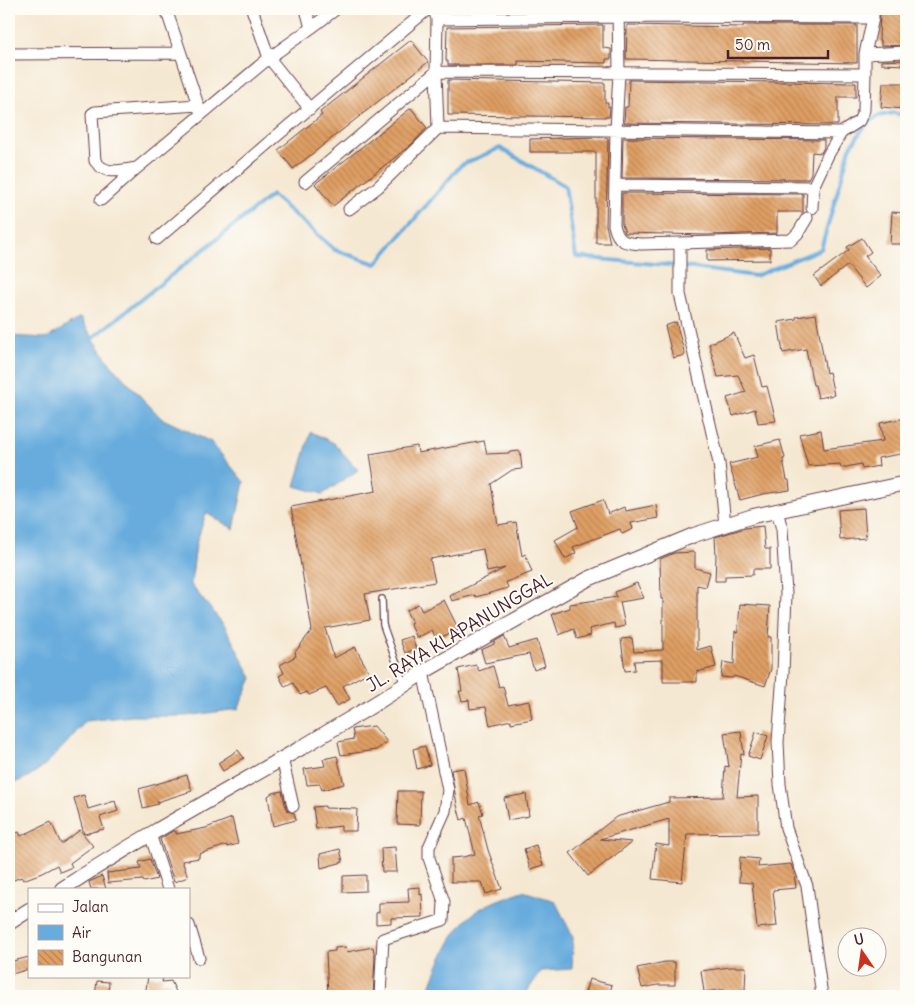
<svg xmlns="http://www.w3.org/2000/svg" width="915" height="1005" font-family="Delius,sans-serif">
  <style>
    .water { fill: #67acdd; stroke: #586684 }
    .lines { fill: none; stroke-linecap: round; stroke-linejoin: round }
    .stream { stroke: #67acdd; stroke-width: 4 }
    .building { fill: url(#building-back-hatch) }
    .service-casing { stroke: #643d44; stroke-width: 8 }
    .minor-casing { stroke: #643d44; stroke-width: 13 }
    .tertiary-casing { stroke: #643d44; stroke-width: 16 }
    .service { stroke: #fff; stroke-width: 5.5 }
    .minor { stroke: #fff; stroke-width: 11 }
    .tertiary { stroke: #fff; stroke-width: 14 }
    .labels { text-anchor: middle; dominant-baseline: central; stroke-width: 4; stroke-linejoin: round; paint-order: stroke }
    .street-label { font-size: 18px; fill: #4a1f2b; stroke: #fdfcf7 }
  </style>
  <defs>
    <pattern id="building-back-hatch" width="6" height="6" patternUnits="userSpaceOnUse" patternTransform="scale(1.25)"><rect width="6" height="6" fill="#df9f63"/><path d="M-1 5l2 2M0 0l6 6M5-1l2 2" fill="none" stroke="#b78152"/></pattern>
  </defs>
  <rect width="100%" height="100%" fill="#fdfcf7"/>
  <filter id="ink" filterUnits="userSpaceOnUse"><feTurbulence type="fractalNoise" baseFrequency=".02" numOctaves="2"/><feDisplacementMap in="SourceGraphic" scale="10" xChannelSelector="R" yChannelSelector="G"/><feConvolveMatrix kernelMatrix="1 2 1 2 8 2 1 2 1" color-interpolation-filters="sRGB"/></filter>
  <filter id="wash" filterUnits="userSpaceOnUse"><feTurbulence type="fractalNoise" baseFrequency=".0096" numOctaves="4" result="noise"/><feDisplacementMap in="SourceGraphic" scale="20" xChannelSelector="R" yChannelSelector="G"/><feGaussianBlur stdDeviation="1.12" result="paint"/><feColorMatrix in="noise" values="0 0 0 0 0 0 0 0 0 0 0 0 0 0 0 0 0 1.4 0 .05"/><feComposite in="paint" operator="in"/></filter>
  <g filter="url(#wash)">
    <rect width="100%" height="100%" fill="#f5e8d2"/>
    <path class="water" d="M80,318L111,365L161,418L211,442L244,482L234,529L206,513L196,544L191,585L224,625L252,678L238,709L186,716H132L86,721C65,744 40,778 9,784V336L47,338Z
      M311,432L334,443L358,470L323,494L295,486Z
      M523,891L555,901L573,937L572,969L541,971L524,996H427C437,967 453,925 480,909C493,901 509,896 523,891Z"/>
    <g class="lines">
      <path class="stream" d="M90,340L272,195L335,250L376,264L461,165L500,148L565,186L576,257L678,266L755,276L821,249L850,148L866,124L878,116L894,113L906,116"/>
    </g>
    <g id="blocks">
      <path class="building" d="M472,9H604L472,11Z
        M743,9H857V10Z
        M880,9H906V45L881,46V41H879Z
        M603,25V48L611,49V59H606V63L518,61V65H448V61H446L447,27Z
        M627,25L743,27V25H857V63L626,59Z
        M411,40L428,62L293,169L278,150L322,115L320,112Z
        M906,60V65L881,64V61Z
        M448,80L605,83V103H608V107H610L609,117L448,115Z
        M629,80L856,83V97H838V125L624,123L625,107H628Z
        M883,83H906L904,109L881,107Z
        M411,108L427,128L412,144L333,206L315,184Z
        M596,137L608,138L606,225L610,243H596V152H530V139Z
        M623,138L824,140V147L821,153L812,152L811,173L808,179L622,178Z
        M622,193L803,194V212H777V233L707,235L625,233L622,224Z
        M892,212L906,213V244H890Z
        M862,238L871,252L865,256L881,276L866,288L848,265L821,286L814,276L849,250L847,247Z
        M770,248V260L707,261V250Z
        M816,314L826,373L829,372L834,395L818,398L815,385H813L806,349L783,353L778,322L796,319V317Z
        M676,322L685,355L673,358L665,326Z
        M734,333L745,358L754,355L762,387L767,386L776,421L758,423L755,409L733,416L727,398L746,392L738,375L718,377L709,344Z
        M906,418V453L878,458L879,466L862,469L861,464L841,468L840,464L808,466L799,434L821,430L824,449L883,441L880,423Z
        M780,440L785,458L783,459L787,480H789L790,490L763,494L740,500L729,464L758,457L755,446Z
        M484,441L487,454L510,453V452L520,451L522,469L512,470L491,484L498,525L516,522L522,556L525,554L532,572L506,582L508,588L476,597L475,595L452,601L450,596L505,568L487,572L483,549L430,559L435,582L365,594L370,620L325,628L334,658L355,647L369,672L343,686L350,699L337,706L326,688L309,695L307,692L300,695L293,683L285,687L279,676L284,673L280,665L296,656L295,652L312,630L291,507L376,491L370,454L417,446L418,453Z
        M603,500L608,514L624,507L626,511L656,505L658,518L631,523L633,529L622,534L620,529L573,547L576,553L565,559L555,540L578,527L572,511Z
        M864,508L866,538L840,540L838,510Z
        M763,526L765,549H770V569H753V575L725,576V581H715L716,556L715,537L745,528Z
        M695,552V568L710,572L706,587L697,585V650L711,646L716,667L697,672V682H663V660L634,661L635,670L625,671L621,639L632,638L634,652L663,650V599H661L660,559L674,553Z
        M637,583L644,598L620,602L625,626L615,628L614,623L589,629L591,635L577,639L574,629L559,635L552,614L570,608V604L617,597L615,592Z
        M444,600L459,630L436,639L432,630L417,638L410,623L412,622L406,611L418,604L422,611Z
        M740,604L770,606L768,637H771V669L765,686L734,676L733,678L721,677L723,662L734,664L735,631L738,632Z
        M412,636L416,649L405,653L400,640Z
        M504,636L509,648L537,640L545,666L534,670L529,654L485,663L481,650L494,644V642Z
        M476,665L479,671L493,666L499,687L503,686L508,705L529,701L532,719L511,723V720L490,725L486,707L470,709L469,700L462,701L459,691H462L458,669Z
        M374,726L387,742L376,750L341,755L338,742L354,739L352,729Z
        M741,731L744,755L741,754L737,797L758,796V833L687,834L682,882L652,879L656,844L669,846V819L600,839L632,842L588,876L570,853L616,817L669,802V798L723,797L725,766L729,767L724,733Z
        M756,732L768,736L760,760L748,756Z
        M425,746L430,765L417,769L413,749Z
        M238,750L244,758L223,771L218,763Z
        M337,756L344,784L322,790L320,784L307,785L304,769L325,766L323,759Z
        M464,768L470,805L479,802L483,814L479,815L488,850L502,889L486,894L482,882H451V858L463,857L475,854L466,818L461,820L457,805L451,770Z
        M187,775L192,791L157,802L158,804L143,808L139,789Z
        M282,791L286,808L288,811L294,813L296,820L273,826L268,796L272,793Z
        M398,791H421L420,825L397,824Z
        M526,794L529,816L508,820L504,798Z
        M84,795L88,809L115,801L118,811L100,817L104,829L84,834L74,798Z
        M325,806V808L357,809L356,831H341V826L316,829L313,807Z
        M232,818L238,844L227,847V845L199,854V858L182,861L188,877L174,882L160,839L173,831H176V834L206,828Z
        M51,822L61,844L80,830L93,846L70,863L72,867L60,872L57,865L42,873L23,880L21,877L9,882V835L19,832L21,836Z
        M536,845L543,865L530,869L524,849Z
        M395,847L397,872H382L381,848Z
        M340,849L343,862L321,868L320,854Z
        M740,857L759,859L758,867L791,864L794,873L796,888L773,890L777,926L757,928L752,883L739,882Z
        M150,859L157,879L144,882L143,880L108,883L107,873L141,869L139,862Z
        M366,875V891L343,892V876Z
        M102,876L106,889H91L89,882Z
        M420,887V895L422,894L423,917L391,918V923L376,924V913L379,912V903L409,902L408,888Z
        M346,947L347,952L373,947L375,957L373,996H328L326,952L335,951V948Z
        M29,957V969L12,974L9,962Z
        M665,962H675V985H658L642,988L637,968Z
        M730,967H746L745,990H720L704,992L701,971Z
        M148,976H163L162,982L171,981L178,996H145Z
        M589,979L612,985L609,996H584Z
        M97,981L109,982L108,996H95Z"/>
    </g>
  </g>
  <g filter="url(#ink)">
    <use href="#blocks" fill-opacity="0" stroke="#643d44" stroke-width="1"/>
    <g class="lines">
      <defs>
        <path id="service" d="M382,599L383,625L404,684"/>
        <path id="minor" d="M166,9L200,111
          M252,9L269,58L310,109
          M306,9L311,28
          M618,9L619,72L616,130L614,225C618,243 625,243 642,244L791,240L798,233L807,218
          M435,13L437,19L436,72L438,128
          M437,19L617,17L873,18
          M9,54L180,53
          M865,54L906,52
          M137,168C120,170 106,176 95,161L92,114L95,112L198,105
          M305,182L436,72L865,74V54L873,18V9
          M616,185L813,187
          M101,200L137,168L269,58L311,28L336,9
          M812,208L813,187L828,155L841,133L859,121L864,110L865,74
          M349,209L378,187L438,128L841,133
          M157,239L267,144L428,9
          M680,243V294L719,463L725,525
          M777,511L782,529L786,594L783,673L778,742L780,784L786,828L807,886L822,996
          M282,758L293,806
          M150,834L168,889
          M189,925L199,958
          M380,996L383,939L443,920L444,902L429,858V847L445,811L448,790L423,672"/>
        <path id="tertiary" d="M62,889C140,838 221,794 301,748C342,723 385,700 423,672L588,579L694,535L753,516L906,483
          M9,923L29,910"/>
      </defs>
      <use href="#service" class="service-casing"/>
      <use href="#minor" class="minor-casing"/>
      <use href="#tertiary" class="tertiary-casing"/>
      <use href="#service" class="service"/>
      <use href="#minor" class="minor"/>
      <use href="#tertiary" class="tertiary"/>
    </g>
  </g>
  <g class="labels">
    <g class="street-label">
      <text transform="translate(459 632) rotate(-31)">JL. RAYA KLAPANUNGGAL</text>
    </g>
  </g>
  <rect width="915" height="1005" fill="none" stroke="#fdfcf7" stroke-width="30"/>
  <rect x="28" y="888" width="162" height="90" fill="#fdfcf7" stroke="#b5a4a5"/>
  <rect x="38" y="904" width="25" height="8" fill="#ffffff" stroke="#b5a4a5"/>
  <text x="72" y="912" font-size="15" fill="#4a1f2b">Jalan</text>
  <rect x="38" y="925" width="25" height="15" fill="#67acdd" stroke="#b5a4a5"/>
  <text x="72" y="938" font-size="15" fill="#4a1f2b">Air</text>
  <rect x="38" y="950" width="25" height="15" fill="url(#building-back-hatch)" stroke="#b5a4a5"/>
  <text x="72" y="962" font-size="15" fill="#4a1f2b">Bangunan</text>
  <g transform="translate(862 952) rotate(347)"><circle r="24" fill="#fdfcf7" stroke="#b5a4a5"/>
  <path d="M0-4L9 19L0 12L-9 19Z" fill="#c8321e"/>
  <text y="-8" font-size="14" font-weight="bold" text-anchor="middle" fill="#4a1f2b">U</text>
  </g>
  <path d="M728 50v8h100v-8" fill="none" stroke="#4a1f2b" stroke-width="2.5"/>
  <text x="735" y="50" font-size="15" fill="#4a1f2b" stroke="#fdfcf7" stroke-width="4" paint-order="stroke">50 m</text>
</svg>
